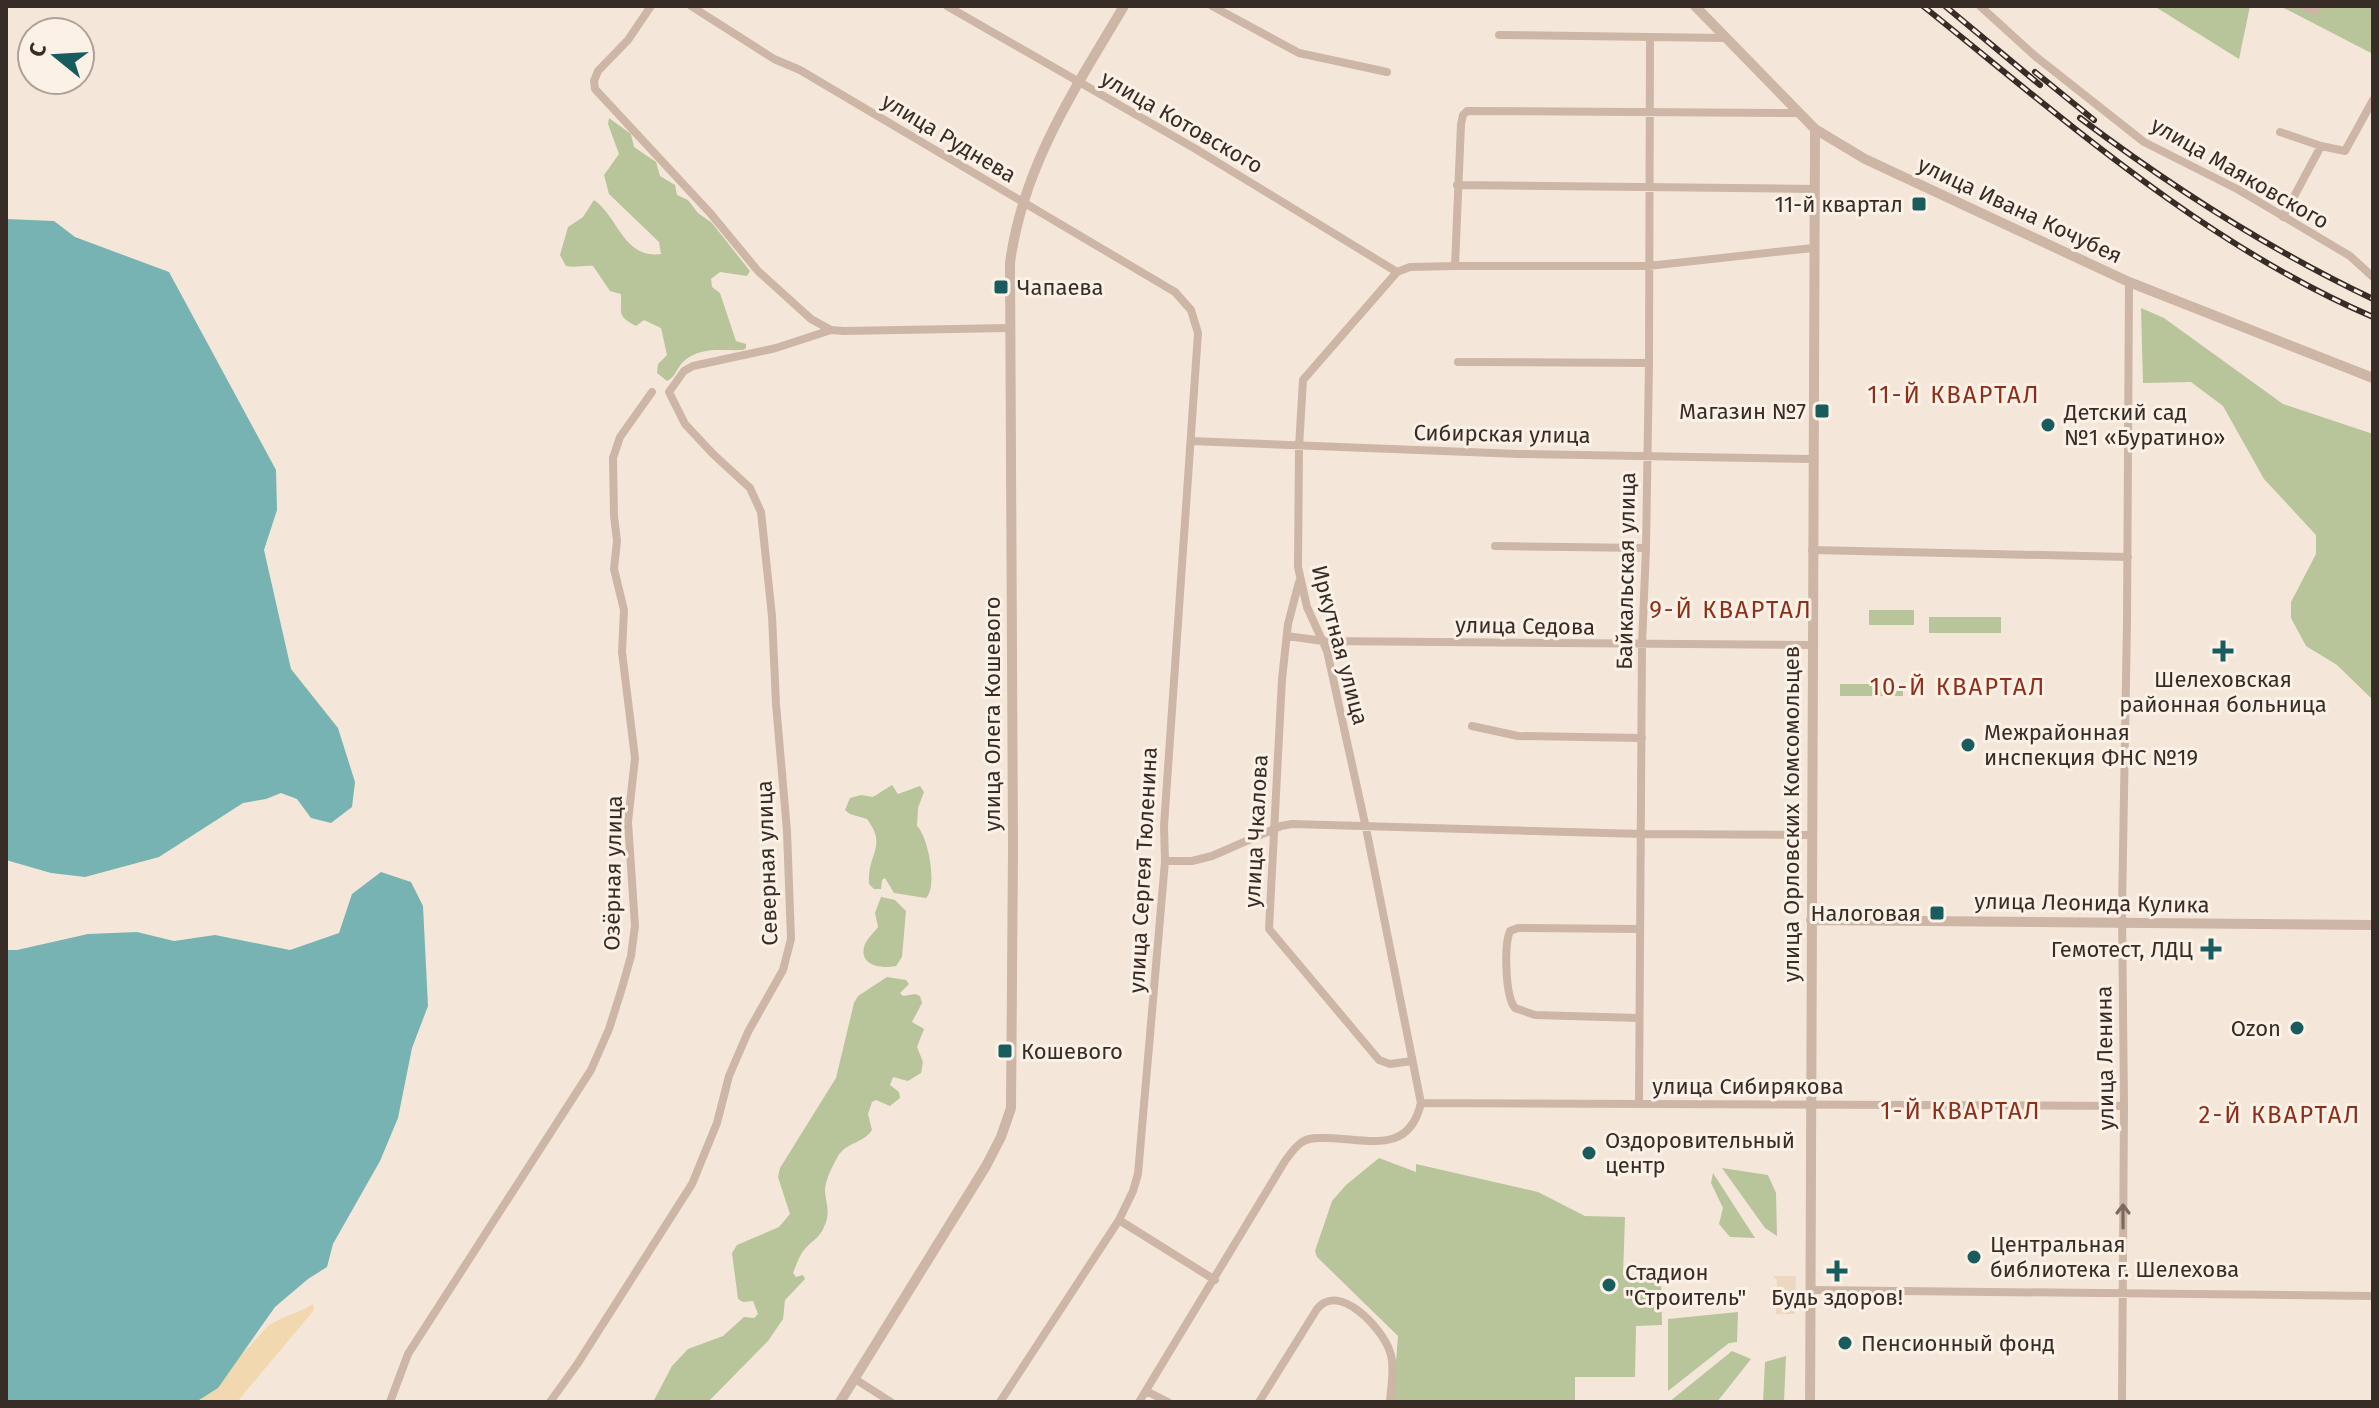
<svg xmlns="http://www.w3.org/2000/svg" width="2379" height="1408" font-family="'Fira Sans',sans-serif">
  <style>
    .green { fill: #b8c499 }
    .sand { fill: #f2d8ae }
    .plaza { fill: #edd7c0 }
    .water { fill: #77b3b3 }
    .lines { fill: none; stroke-linecap: round; stroke-linejoin: round }
    .minor { stroke: #cdb6a5; stroke-width: 8 }
    .tertiary { stroke: #cdb6a5; stroke-width: 10 }
    .rail-casing { stroke: #382c27; stroke-width: 6 }
    .rail { stroke: #fbf1e7; stroke-width: 3; stroke-dasharray: 9; stroke-linecap: butt }
    .oneway { stroke: #7b6a60 }
    .poi-dot { fill: #195c5d; stroke: #fbf1e7; stroke-width: 3 }
    .labels { text-anchor: middle; dominant-baseline: central; stroke-width: 6; stroke-linejoin: round; paint-order: stroke }
    .street-label { font-size: 22px; fill: #382c27; stroke: #fbf1e7 }
    .poi-label { font-size: 22px; fill: #382c27; stroke: #fbf1e7; text-anchor: start }
    .neighbourhood-label { font-size: 24px; letter-spacing: 2px; fill: #8e3019; stroke: #fbf1e7 }
  </style>
  <rect width="100%" height="100%" fill="#f4e7da"/>
  <path class="green" d="M2154,6H2250L2239,59Z
    M2280,6H2373V54Z
    M609,118L631,134L634,147L656,162L660,176L675,185L677,195L688,200L698,213L712,223L750,271L747,276L720,272L711,279L712,287L720,293L736,341L746,344V348L743,350C722,351 701,346 684,361C676,368 677,376 667,381L657,373L658,364L667,355L661,328L644,320L636,326C616,315 622,314 621,294L610,291L593,266C583,265 576,268 566,266L560,255L568,227L583,217L594,200C618,216 623,259 661,254L659,242L609,194L604,175L619,154L608,124Z
    M2141,308L2164,318L2283,404L2373,434V700L2337,665L2306,646L2291,618V602L2316,554V535L2264,479L2223,406L2191,382L2143,383Z
    M1869,610H1914V625H1869Z
    M1929,617H2001V633H1929Z
    M1840,684H1903V696H1840Z
    M892,785L898,794L920,786L924,792L918,808L917,826C928,836 938,887 926,898L894,893L885,878L882,880L881,889H874L869,884C867,853 888,847 867,819L850,814L845,810L850,798L861,795L873,797Z
    M881,897L895,900L906,911L902,957L896,966C882,969 857,966 865,944C868,938 874,932 878,927L875,913Z
    M887,977L906,980L909,984L900,993L903,996L915,994L920,996L922,1003L912,1022L924,1029L917,1047L923,1062L921,1073L908,1081L893,1077L890,1085L899,1092L900,1098L890,1106L876,1100L872,1102L868,1114L872,1130C864,1143 847,1142 838,1156C833,1165 825,1180 825,1191C826,1205 831,1213 824,1227C820,1238 810,1242 804,1250C799,1256 796,1266 793,1273L796,1277L803,1275L805,1279L785,1300L783,1319L768,1341L708,1402H653L672,1366L688,1349L723,1336L744,1317L754,1318L758,1314L753,1301L743,1302L738,1299L732,1253L737,1245L779,1227L790,1214L778,1177L780,1168L836,1078L854,1003L858,996Z
    M1379,1158L1416,1172V1164L1538,1192L1585,1216L1625,1217L1623,1275H1661L1662,1325L1636,1326L1635,1377H1575V1402H1393L1398,1336L1317,1257L1315,1251L1332,1201L1346,1185Z
    M1722,1168L1768,1175L1776,1193L1777,1236L1765,1228Z
    M1713,1173L1755,1238L1730,1237L1719,1224L1723,1208L1711,1183Z
    M1738,1312L1737,1342L1729,1343L1668,1391V1319Z
    M1732,1351L1751,1359L1717,1402H1669Z
    M1786,1356L1784,1402H1763L1765,1362Z"/>
  <path class="sand" d="M313,1304L314,1310L237,1402H198L267,1327C281,1316 297,1314 313,1304Z"/>
  <path class="plaza" d="M1773,1276H1796L1795,1314H1776L1777,1280Z"/>
  <path class="water" d="M6,219L54,221L75,237L169,272L276,470L277,510L264,550L291,669L338,728L355,782L352,807L331,823L311,818L297,799L281,793L266,799L243,803L159,857L85,877L51,873L6,860Z
    M381,872L411,882L423,906L428,1006L412,1048L398,1118L380,1161L333,1244L327,1267L308,1279L275,1307L218,1388L196,1402H6V950H17L88,934L137,932L174,941L215,935L290,950L339,933L352,894Z"/>
  <g class="lines">
    <path class="minor" d="M651,6L628,40L598,71L594,81L595,89L711,214L758,271L811,319L831,330L844,331L1009,328
      M691,6L774,59L800,70L1175,292L1191,310L1198,333L1164,826L1165,861L1138,1174L1133,1191L1119,1220L1000,1402
      M947,6L1194,148L1397,272
      M1212,6L1299,53L1387,72
      M1980,6L2035,56L2144,142L2239,190L2350,256L2373,277
      M2303,6L2315,11L2318,6
      M1499,35L1725,38
      M2280,132L2321,146L2345,151L2373,100
      M1457,185L1814,189
      M2283,217L2321,146
      M1455,266L1461,124L1463,115L1467,111L1796,113
      M1397,272L1410,267L1455,266H1648L1813,248
      M1458,362L1649,363
      M1191,441L1519,454L1811,459
      M1495,546L1646,548
      M1812,550L2128,557
      M1299,582L1288,624L1282,679L1269,929L1379,1060L1390,1064L1412,1061
      M1287,636L1323,641L1811,645
      M1472,726L1518,736L1642,738
      M1165,861H1192L1212,856L1281,826L1292,824L1642,834L1811,835
      M1639,1018L1535,1015L1515,1008C1505,996 1504,945 1510,931L1518,928L1640,929
      M1421,1103L2124,1106
      M1639,1104L1642,645L1646,548L1649,363L1650,39
      M1119,1220L1215,1280
      M1811,1290L2373,1296
      M855,1379L891,1402
      M1146,1391L1168,1402
      M390,1402L408,1354L591,1070L609,1029L622,988L631,956L635,926L628,822L635,758L622,652L624,610L614,569L617,541L614,516L613,458L620,437L652,392
      M550,1402L578,1363L692,1184L717,1123L729,1076L748,1032L783,970L791,939L787,831L776,704L772,616L761,512L750,488L713,454L685,424L669,392L684,371L693,366L776,348L831,330
      M1139,1402L1285,1161C1290,1154 1296,1146 1302,1142C1310,1137 1319,1138 1327,1138C1368,1139 1409,1155 1421,1103L1366,828L1327,651L1307,607L1298,567L1299,447L1303,380L1397,272
      M1259,1402L1317,1309C1339,1281 1383,1329 1390,1352C1395,1367 1391,1386 1390,1402
      M2122,1402L2124,1106L2122,910L2127,622L2129,282"/>
    <path class="tertiary" d="M1695,6L1815,129L1865,159L2129,282L2373,378
      M1811,920L2373,925
      M840,1402L986,1166L1001,1137L1011,1108L1013,848L1010,263C1023,165 1075,89 1124,6
      M1810,1402C1813,978 1812,554 1815,129"/>
    <defs>
      <path id="rail" d="M1923,6C2065,120 2204,244 2373,317
        M1945,6L2040,85
        M2035,72L2094,120
        M2080,118C2173,188 2268,249 2373,299"/>
    </defs>
    <use href="#rail" class="rail-casing"/>
    <use href="#rail" class="rail"/>
  </g>
  <defs><path id="oneway-shaft" d="M-6 0H5M1.5-3L5.5 0L1.5 3" fill="none" stroke-width="1.6" stroke-linecap="round" stroke-linejoin="round" transform="scale(2)"/></defs>
  <use class="oneway" href="#oneway-shaft" transform="translate(2123 1216) rotate(-90)"/>
  <g class="poi-dot">
    <rect x="1911" y="196" width="16" height="16" rx="4"/>
    <rect x="993" y="279" width="16" height="16" rx="4"/>
    <rect x="1814" y="403" width="16" height="16" rx="4"/>
    <circle cx="2048" cy="425" r="8"/>
    <path d="M2219 639h8v8h8v8h-8v8h-8v-8h-8v-8h8z"/>
    <circle cx="1968" cy="745" r="8"/>
    <rect x="1929" y="905" width="16" height="16" rx="4"/>
    <path d="M2207 937h8v8h8v8h-8v8h-8v-8h-8v-8h8z"/>
    <circle cx="2297" cy="1028" r="8"/>
    <rect x="997" y="1043" width="16" height="16" rx="4"/>
    <circle cx="1589" cy="1153" r="8"/>
    <circle cx="1974" cy="1257" r="8"/>
    <path d="M1833 1259h8v8h8v8h-8v8h-8v-8h-8v-8h8z"/>
    <circle cx="1609" cy="1285" r="8"/>
    <circle cx="1845" cy="1343" r="8"/>
  </g>
  <g class="labels">
    <g class="street-label">
      <text transform="translate(1182 122) rotate(30)">улица Котовского</text>
      <text transform="translate(949 138) rotate(31)">улица Руднева</text>
      <text transform="translate(2240 173) rotate(30)">улица Маяковского</text>
      <text transform="translate(2020 210) rotate(25)">улица Ивана Кочубея</text>
      <text transform="translate(1502 434) rotate(1)">Сибирская улица</text>
      <text transform="translate(1626 571) rotate(-89)">Байкальская улица</text>
      <text transform="translate(1525 626) rotate(1)">улица Седова</text>
      <text transform="translate(1340 645) rotate(75)">Иркутная улица</text>
      <text transform="translate(992 714) rotate(-90)">улица Олега Кошевого</text>
      <text transform="translate(1791 814) rotate(-90)">улица Орловских Комсомольцев</text>
      <text transform="translate(1256 831) rotate(-87)">улица Чкалова</text>
      <text transform="translate(767 863) rotate(-92)">Северная улица</text>
      <text transform="translate(1143 870) rotate(-87)">улица Сергея Тюленина</text>
      <text transform="translate(613 873) rotate(-89)">Озёрная улица</text>
      <text transform="translate(2092 903) rotate(1)">улица Леонида Кулика</text>
      <text transform="translate(2105 1058) rotate(-91)">улица Ленина</text>
      <text x="1748" y="1086">улица Сибирякова</text>
    </g>
    <g class="poi-label">
      <text x="1903" y="204" text-anchor="end">11-й квартал</text>
      <text x="1017" y="287">Чапаева</text>
      <text x="1806" y="411" text-anchor="end">Магазин №7</text>
      <text x="2064" y="412">Детский сад<tspan x="2064" dy="25">№1 «Буратино»</tspan></text>
      <text x="2223" y="679" text-anchor="middle">Шелеховская<tspan x="2223" dy="25">районная больница</tspan></text>
      <text x="1984" y="732">Межрайонная<tspan x="1984" dy="25">инспекция ФНС №19</tspan></text>
      <text x="1921" y="913" text-anchor="end">Налоговая</text>
      <text x="2193" y="949" text-anchor="end">Гемотест, ЛДЦ</text>
      <text x="2281" y="1028" text-anchor="end">Ozon</text>
      <text x="1021" y="1051">Кошевого</text>
      <text x="1605" y="1140">Оздоровительный<tspan x="1605" dy="25">центр</tspan></text>
      <text x="1990" y="1244">Центральная<tspan x="1990" dy="25">библиотека г. Шелехова</tspan></text>
      <text x="1625" y="1272">Стадион<tspan x="1625" dy="25">"Строитель"</tspan></text>
      <text x="1837" y="1297" text-anchor="middle">Будь здоров!</text>
      <text x="1861" y="1343">Пенсионный фонд</text>
    </g>
    <g class="neighbourhood-label">
      <text x="1954" y="395">11-Й КВАРТАЛ</text>
      <text x="1731" y="610">9-Й КВАРТАЛ</text>
      <text x="1958" y="687">10-Й КВАРТАЛ</text>
      <text x="1961" y="1111">1-Й КВАРТАЛ</text>
      <text x="2280" y="1115">2-Й КВАРТАЛ</text>
    </g>
  </g>
  <rect width="2379" height="1408" fill="none" stroke="#382c27" stroke-width="16"/>
  <g transform="translate(56 56) rotate(288)"><circle r="38" fill="#fbf1e7" stroke="#ada29a" stroke-width="2"/>
  <path d="M0-6L14 30L0 20L-14 30Z" fill="#195c5d"/>
  <text y="-12" font-size="22" font-weight="bold" text-anchor="middle" fill="#382c27">С</text>
  </g>
</svg>
